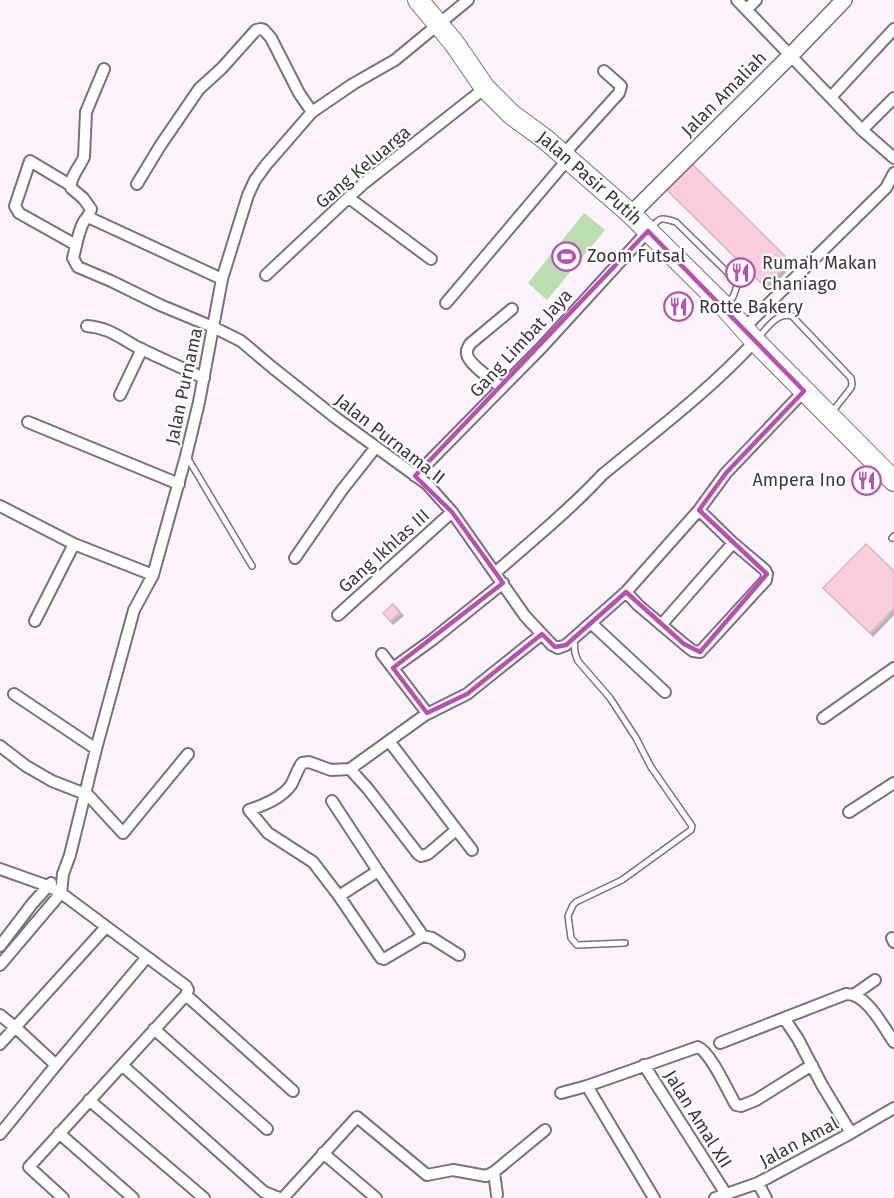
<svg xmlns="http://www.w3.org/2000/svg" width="894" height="1198" font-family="'Fira Sans',sans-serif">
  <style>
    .green { fill: #badeb0 }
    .building { fill: #f9ceda; stroke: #d8b9c1; stroke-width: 1.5; filter: url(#shadow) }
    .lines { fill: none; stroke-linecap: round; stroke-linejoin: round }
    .lane-casing { stroke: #7f6d80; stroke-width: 8 }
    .street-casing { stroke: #7f6d80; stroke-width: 14 }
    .secondary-casing { stroke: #7f6d80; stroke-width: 18 }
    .highway-casing { stroke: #7f6d80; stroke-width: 22 }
    .lane { stroke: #fff; stroke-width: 5 }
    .street { stroke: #fff; stroke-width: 10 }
    .secondary { stroke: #fff; stroke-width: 15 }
    .highway { stroke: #fff; stroke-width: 20 }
    .marked { fill: none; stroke: #b94fb1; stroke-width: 4.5; stroke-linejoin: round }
    .labels { text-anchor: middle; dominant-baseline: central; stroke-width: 4.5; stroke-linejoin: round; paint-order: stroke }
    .street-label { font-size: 18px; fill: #3e363f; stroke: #fff }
    .poi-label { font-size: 18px; fill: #3e363f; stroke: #fff; text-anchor: start }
  </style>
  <defs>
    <filter id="shadow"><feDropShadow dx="3" dy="3" stdDeviation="0" flood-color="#0004"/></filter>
  </defs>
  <rect width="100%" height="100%" fill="#fcf3fc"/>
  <path class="green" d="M584,213L605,230L547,300L528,283Z"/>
  <path class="building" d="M692,164L790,261L765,287L667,190Z
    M866,544L894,571V608L870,633L823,588Z
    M393,604L400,613L390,621L383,613Z"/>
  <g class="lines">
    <defs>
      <path id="lane" d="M650,229C660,217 661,217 676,222L733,278L737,286L733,297L727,303
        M758,338C768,327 777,312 792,316L851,378L852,384L851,388L832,412
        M187,457L252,566
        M892,538L894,536
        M574,639L575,653L578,661L610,698L636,738L651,767L692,826L691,830L622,880L576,902L573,905L568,916L571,938L577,945L625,943"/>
      <path id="street" d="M737,0L862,130L894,158
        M747,9L756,0
        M104,69L86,112L84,157C80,167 69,178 71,188L83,198L91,209C90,215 86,218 83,223C78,233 76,247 73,258L78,267L111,281L160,305L213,327L241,341L273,368L336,418L427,484L452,512L525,616L552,645L558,648L566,645L626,592L699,510L726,473L804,391
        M831,97L894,29
        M862,130L894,98
        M563,155L619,93L621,86L604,71
        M137,184L160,146L199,89L222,68L256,30L261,29L264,30L271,38L299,93L312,112
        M70,185L30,161L15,206L19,213L76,245
        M349,198L431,259
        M88,217L222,279
        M266,275L363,184L485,88
        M446,303L568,159
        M87,326C110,328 120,338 139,348C160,358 182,368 204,378
        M744,328L886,188L894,173
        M502,388C494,381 468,364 467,354C466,349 468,348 470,344L512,309
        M120,395L142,349
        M28,422L179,484
        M415,476L543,346L648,231
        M0,506L74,544L153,575
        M295,558L342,490L376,447
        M495,573C531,541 570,510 602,475C654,432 709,391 755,341
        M626,592L638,605L684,644L693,651L700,652L766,580L767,574L765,570L733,543L699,510
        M338,615L452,512
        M35,621L74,544
        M591,623L665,692
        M662,624L733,543
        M382,654L427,713
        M393,668L432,640L503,583
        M14,694L96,749
        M823,718L894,668
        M389,741L472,850
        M0,746L26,766L52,781L88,795L123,833L188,754
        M350,769L331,770L309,762L302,763C297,770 295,778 291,785C282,798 264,805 249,810L268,833L313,862L339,896L381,958L384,959L423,936L432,938L459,955
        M332,801L378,871L339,896
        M849,812L894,783
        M456,830L428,854L421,856L418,854L368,789L350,769L425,715L467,694L542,634
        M0,869L48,886L61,893L186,986L188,990L186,995L29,1167L63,1198
        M378,871L423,936
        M892,938L894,942
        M0,946L32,904L51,883
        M0,965L61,893L63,874L70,855L96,749L134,610L153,575L186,456L199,402L222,279L248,195L255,180L266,165L312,112L353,84L395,60L468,0
        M855,994L875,980
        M186,995L293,1091
        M0,1015L15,1027L56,1065
        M784,1018L798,1039L822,1085L851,1133
        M154,1029L267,1129
        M720,1043L846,994C867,993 883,1027 894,1042
        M0,1044L106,927
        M122,1065L264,1192L279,1198
        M644,1065L726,1194
        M561,1093L587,1086
        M89,1100L204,1198
        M59,1133L133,1198
        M0,1134L56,1065L147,957
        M323,1153L376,1198
        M494,1172L497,1195
        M758,1183L766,1198
        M283,1198L357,1117L427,1175L453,1170L486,1176L494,1172L545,1130
        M654,1198L587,1086L698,1047C711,1053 727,1090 736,1105L741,1106L756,1100L812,1065
        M715,1198L758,1183L851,1133L894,1108"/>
      <path id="secondary" d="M631,214L790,56L844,0"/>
      <g id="highway">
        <path id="s1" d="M418,0L454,43L485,88L511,114L545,139L631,214L724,306L755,341L894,481"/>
      </g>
    </defs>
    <use href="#lane" class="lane-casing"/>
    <use href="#street" class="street-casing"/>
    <use href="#secondary" class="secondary-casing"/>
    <use href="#highway" class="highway-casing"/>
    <use href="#lane" class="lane"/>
    <use href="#street" class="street"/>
    <use href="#secondary" class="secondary"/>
    <use href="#highway" class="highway"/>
  </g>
  <path class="marked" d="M648,231L804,391L726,473L699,510L767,574L700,652L684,644L626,592L566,645L555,647L542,634L467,694L427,713L393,668L503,583L452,512L415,476Z"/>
  <defs>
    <symbol id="stadium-ring" viewBox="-11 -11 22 22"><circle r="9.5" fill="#fff" stroke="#b94fb1" stroke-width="1.5"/><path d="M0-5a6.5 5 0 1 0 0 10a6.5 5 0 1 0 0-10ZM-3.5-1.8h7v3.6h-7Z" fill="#b94fb1"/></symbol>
    <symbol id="restaurant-ring" viewBox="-11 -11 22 22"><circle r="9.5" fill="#fff" stroke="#b94fb1" stroke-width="1.5"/><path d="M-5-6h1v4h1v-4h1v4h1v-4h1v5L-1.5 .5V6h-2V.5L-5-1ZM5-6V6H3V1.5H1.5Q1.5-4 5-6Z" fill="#b94fb1"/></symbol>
  </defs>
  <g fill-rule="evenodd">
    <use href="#stadium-ring" x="550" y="240" width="33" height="33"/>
    <use href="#restaurant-ring" x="724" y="256" width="33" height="33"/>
    <use href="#restaurant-ring" x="662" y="290" width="33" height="33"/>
    <use href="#restaurant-ring" x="850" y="464" width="33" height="33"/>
  </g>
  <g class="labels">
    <g class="street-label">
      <text transform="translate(724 94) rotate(-45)">Jalan Amaliah</text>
      <text transform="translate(363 167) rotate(-40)">Gang Keluarga</text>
      <text stroke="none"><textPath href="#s1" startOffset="249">Jalan Pasir Putih</textPath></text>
      <text transform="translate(521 343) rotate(-47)">Gang Limbat Jaya</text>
      <text transform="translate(184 386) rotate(-78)">Jalan Purnama</text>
      <text transform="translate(390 439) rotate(38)">Jalan Purnama II</text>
      <text transform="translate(384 551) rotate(-42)">Gang Ikhlas III</text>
      <text transform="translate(698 1119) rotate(58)">Jalan Amal XII</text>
      <text transform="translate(799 1142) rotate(-28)">Jalan Amal</text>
    </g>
    <g class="poi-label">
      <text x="587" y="256">Zoom Futsal</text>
      <text x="762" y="263">Rumah Makan<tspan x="762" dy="21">Chaniago</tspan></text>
      <text x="699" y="307">Rotte Bakery</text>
      <text x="846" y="480" text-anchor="end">Ampera Ino</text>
    </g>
  </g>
</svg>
